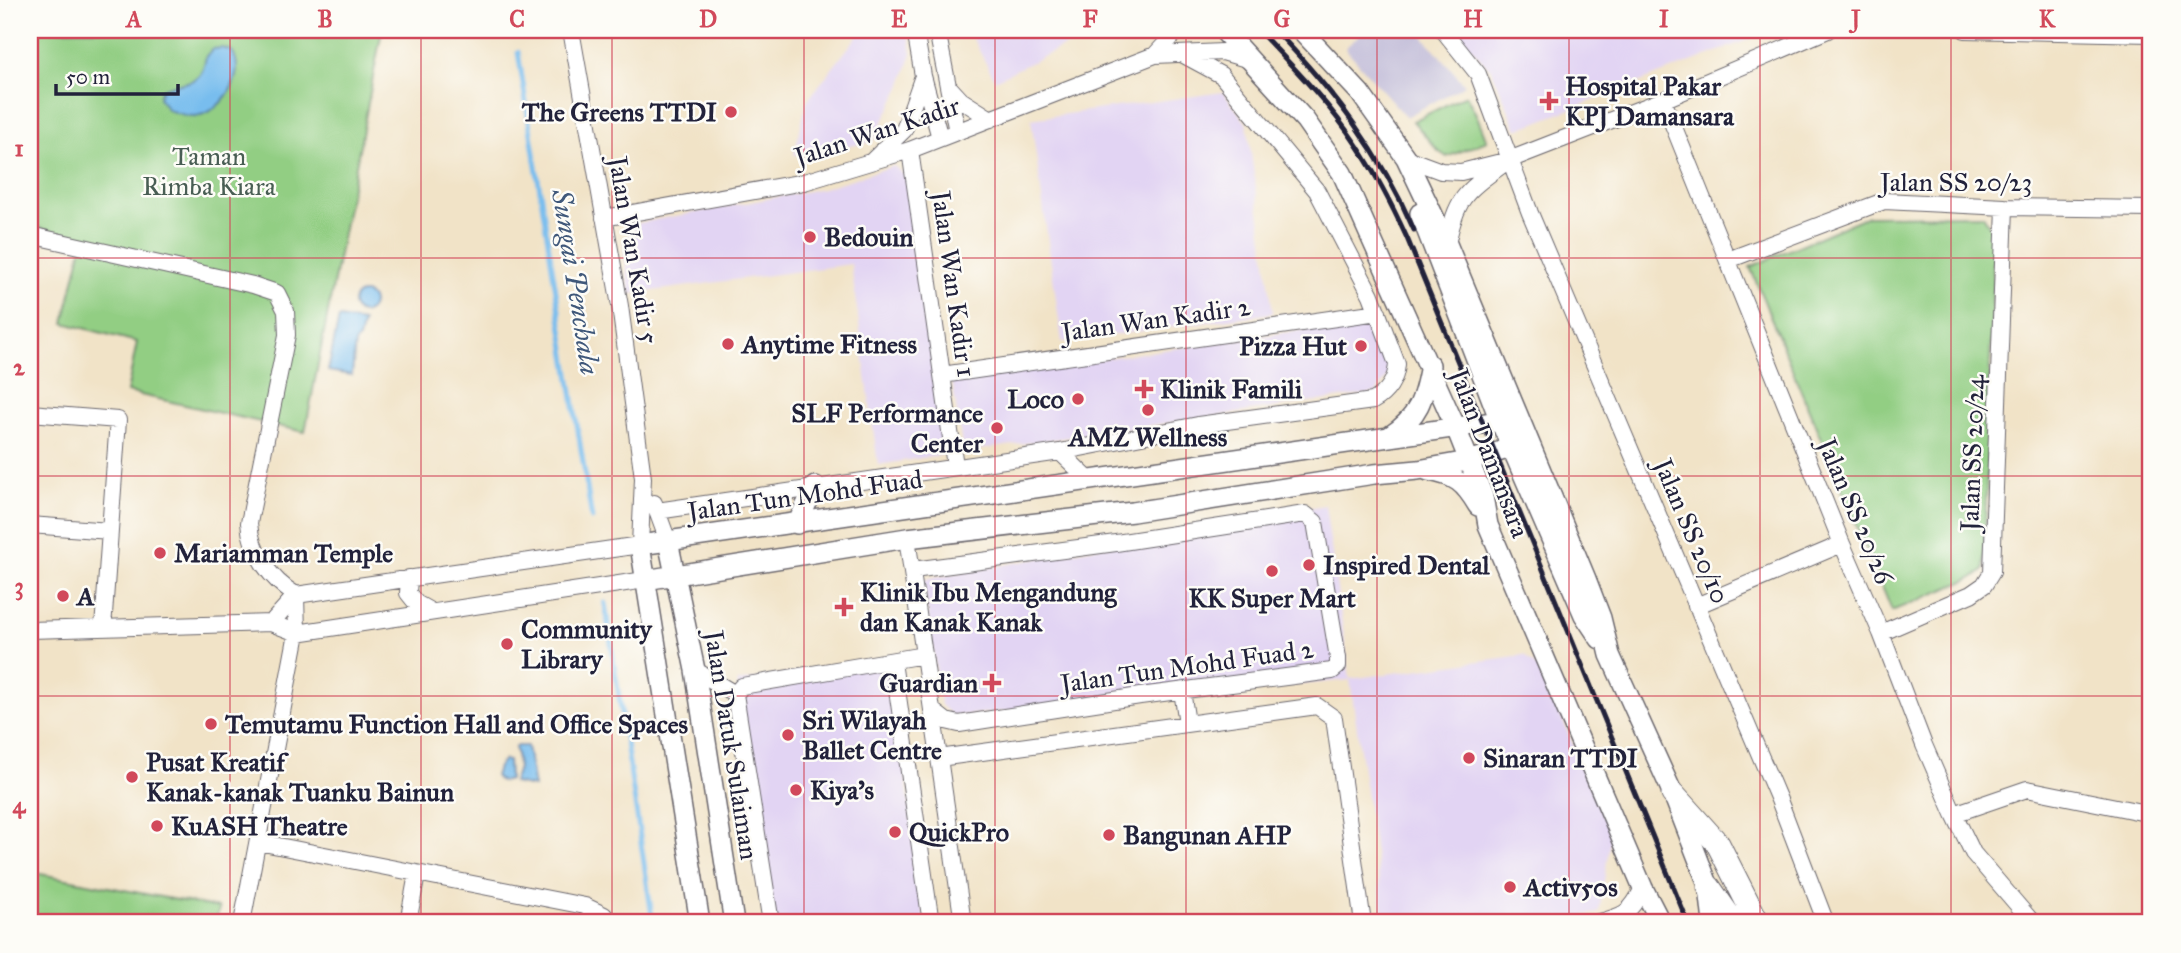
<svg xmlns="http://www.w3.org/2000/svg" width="2181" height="953" font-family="'IM FELL Great Primer',serif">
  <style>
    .built { fill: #e2d4f3 }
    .industrial { fill: #c5c0da }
    .green { fill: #92ce83; stroke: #5a785f; stroke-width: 2 }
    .water { fill: #78bdee; stroke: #4d7094; stroke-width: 2 }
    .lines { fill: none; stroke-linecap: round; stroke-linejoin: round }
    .stream { stroke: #78bdee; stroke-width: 5 }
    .minor-casing { stroke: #6a666c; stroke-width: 18 }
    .major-casing { stroke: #6a666c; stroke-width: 22 }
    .highway-casing { stroke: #6a666c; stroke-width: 25 }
    .minor { stroke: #fff; stroke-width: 16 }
    .major { stroke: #fff; stroke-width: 19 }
    .highway { stroke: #fff; stroke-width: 23 }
    .rail { stroke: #22223b; stroke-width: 5 }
    .grid { fill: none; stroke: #d1495b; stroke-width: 2; stroke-opacity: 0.55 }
    .poi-dot { fill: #d1495b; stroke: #fdfcf7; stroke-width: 2.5 }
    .labels { text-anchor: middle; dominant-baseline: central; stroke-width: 5; stroke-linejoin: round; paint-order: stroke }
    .poi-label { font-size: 26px; font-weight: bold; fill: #22223b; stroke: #fdfcf7; text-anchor: start }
    .street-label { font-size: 26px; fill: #22223b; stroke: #fdfcf7 }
    .park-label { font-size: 26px; fill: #495e54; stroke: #fdfcf7 }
    .water-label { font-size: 28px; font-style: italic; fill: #40587a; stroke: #fdfcf7 }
    .neatline { fill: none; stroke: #d1495b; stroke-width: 2.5 }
    .grid-label { font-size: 23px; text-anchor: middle; font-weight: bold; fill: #d1495b }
  </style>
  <rect width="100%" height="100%" fill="#fdfcf7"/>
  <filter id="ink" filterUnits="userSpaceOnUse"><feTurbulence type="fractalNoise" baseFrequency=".0143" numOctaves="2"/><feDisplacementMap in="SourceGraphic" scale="14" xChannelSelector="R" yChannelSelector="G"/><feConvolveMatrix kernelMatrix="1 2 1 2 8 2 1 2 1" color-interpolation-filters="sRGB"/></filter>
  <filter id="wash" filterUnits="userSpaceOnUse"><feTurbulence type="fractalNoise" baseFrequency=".00686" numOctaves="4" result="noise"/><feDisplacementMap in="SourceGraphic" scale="28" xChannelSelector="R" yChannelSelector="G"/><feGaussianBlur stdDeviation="1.57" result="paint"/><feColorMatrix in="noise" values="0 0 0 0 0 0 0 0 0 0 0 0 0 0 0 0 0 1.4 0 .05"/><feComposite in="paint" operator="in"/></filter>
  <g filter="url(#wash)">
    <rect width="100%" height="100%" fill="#f1e3c7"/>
    <path class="built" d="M862,30H908L912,53L901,87L872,142L794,155L807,101Z
      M968,30H1098L995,80Z
      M1455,30H1773L1517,130L1492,71Z
      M1223,92L1247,124L1273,313L1062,342L1031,119Z
      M894,166L908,179L947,454L878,465L851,264L630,294L623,242L639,223L820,189Z
      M1375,320L1394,366L1376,393L963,452L952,380Z
      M1325,505L1350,679L1524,655L1542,671L1611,835L1599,913L1528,923H1385L1350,680L953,716L941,705L923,580Z
      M890,659L925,923H775L737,682Z"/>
    <path class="industrial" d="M1365,30H1418L1465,85L1406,117L1345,48Z"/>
    <path class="green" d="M30,30H382L305,432L127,392L137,342L64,323L84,238L30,226Z
      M1466,95L1477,116L1487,141L1447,157L1438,151L1413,121Z
      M1983,215L1994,233L1984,569L1975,577L1892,611L1750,267L1868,216Z
      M30,872L219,908L216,923H30Z"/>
    <path class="water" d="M222,48L232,51C248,74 222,113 196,116C187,117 177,113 168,110L159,98L161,90C181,78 202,91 206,56L213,49Z
      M353 303a10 10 0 1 1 20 0a10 10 0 1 1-20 0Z
      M339,318L363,322L359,339L355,342L352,375L328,371Z
      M515,746H527L534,787L513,783L518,768Z
      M504,760L508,761L509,780C503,782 499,782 495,776L498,767Z"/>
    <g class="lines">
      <path class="stream" d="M518,52L592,519
        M605,603L653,923"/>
    </g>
  </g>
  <g filter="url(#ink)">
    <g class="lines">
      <defs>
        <path id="minor" d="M915,30L923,76L940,138
          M937,30L957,132
          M1443,30L1478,74L1530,213L1779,800L1826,923
          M1965,30L2151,34
          M1155,55L1178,30
          M949,87L961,100L991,119
          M1663,100L1842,544L1881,633L1924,745L1954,814L1973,853L2033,923
          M910,150L955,466
          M1406,158L1441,171L1461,172L1509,160L1663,100L1828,30
          M872,161L904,130L923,76
          M604,218L804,182L910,150L1155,55L1223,52L1250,60
          M30,235L253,285L277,293L286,311L287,335L249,523C251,553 271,580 296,595
          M1447,244C1457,197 1464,193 1502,165
          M1728,260L1884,201L2005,207L2151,209
          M942,375L1378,312
          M30,413L118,420L103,628
          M1060,452L1090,481
          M654,503L668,541
          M657,511L1060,452L1198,425L1373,401C1387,393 1396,380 1397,364L1371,295L1317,191L1221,75L1182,54
          M30,525L110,531
          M907,538L963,923
          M913,570L1116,543L1305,514L1315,522L1338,658V666L1332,671L1140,696L959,724L946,721L932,710
          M409,578L408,593L416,603L432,612
          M1696,606L1842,544
          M271,623L296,595L640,545L643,478L620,306L571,30
          M30,630L271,623L297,633L645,580
          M1881,633L1971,594L1984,585L1992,572L2005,207
          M893,662L931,923
          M695,670L735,694
          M1182,691L1187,723
          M735,694L771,923
          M735,694L742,686L924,655
          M939,758L1317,706L1334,718L1363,923
          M1954,814L2027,789L2151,814
          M258,842L585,906L604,915L610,923
          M242,923L297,633L296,595
          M408,923L417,874
          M1596,923C1624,916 1630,914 1643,888"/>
        <path id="major" d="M1223,30L1305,120L1342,173L1456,428L1483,496L1488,525L1643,888L1661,923
          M1301,30L1360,93L1406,158L1447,244L1586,579L1601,618L1610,655L1673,794L1709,887L1713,923
          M1420,213L1500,421L1584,615L1600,639
          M1390,436C1419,417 1424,398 1430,365
          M1428,471C1456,476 1464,482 1478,506
          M797,524L815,486
          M668,541L695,670L734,923
          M645,580L907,538L1133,512L1374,474L1418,470L1468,461L1511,448
          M700,923L640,545L1500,421"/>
        <path id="highway" d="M1673,794L1718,844L1758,923
          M1709,887L1734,923"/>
      </defs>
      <use href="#minor" class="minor-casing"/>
      <use href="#major" class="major-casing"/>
      <use href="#highway" class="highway-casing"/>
      <use href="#minor" class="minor"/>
      <use href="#major" class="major"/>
      <use href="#highway" class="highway"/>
      <path class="rail" d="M1258,30C1292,66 1328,102 1356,144C1376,174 1392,205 1407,238L1688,923
        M1275,30C1334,92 1380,151 1414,230"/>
    </g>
  </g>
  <path class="grid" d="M230,30V923M421,30V923M612,30V923M804,30V923M995,30V923M1186,30V923M1377,30V923M1569,30V923M1760,30V923M1951,30V923M30,258H2151M30,476H2151M30,696H2151"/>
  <g class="poi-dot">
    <path d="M1545.5 90.5h7v7h7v7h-7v7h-7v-7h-7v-7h7z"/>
    <circle cx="731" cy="112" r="7"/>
    <circle cx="810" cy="237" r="7"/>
    <circle cx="728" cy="344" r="7"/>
    <circle cx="1361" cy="346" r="7"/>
    <path d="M1140.5 378.5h7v7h7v7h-7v7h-7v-7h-7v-7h7z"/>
    <circle cx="1078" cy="399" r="7"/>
    <circle cx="1148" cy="410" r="7"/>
    <circle cx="997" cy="428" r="7"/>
    <circle cx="160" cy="553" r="7"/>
    <circle cx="1309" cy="565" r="7"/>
    <circle cx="1272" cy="571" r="7"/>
    <circle cx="63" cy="596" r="7"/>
    <path d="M840.5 596.5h7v7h7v7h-7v7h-7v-7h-7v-7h7z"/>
    <circle cx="507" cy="644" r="7"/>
    <path d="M988.5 672.5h7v7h7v7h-7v7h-7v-7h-7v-7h7z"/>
    <circle cx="211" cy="724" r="7"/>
    <circle cx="788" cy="735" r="7"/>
    <circle cx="1469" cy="758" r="7"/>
    <circle cx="132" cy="777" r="7"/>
    <circle cx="796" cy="790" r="7"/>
    <circle cx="157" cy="826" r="7"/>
    <circle cx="895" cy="832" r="7"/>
    <circle cx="1109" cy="835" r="7"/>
    <circle cx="1510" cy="887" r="7"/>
  </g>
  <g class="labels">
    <g class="poi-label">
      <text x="1565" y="86">Hospital Pakar<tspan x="1565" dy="30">KPJ Damansara</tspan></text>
      <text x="717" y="112" text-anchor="end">The Greens TTDI</text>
      <text x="824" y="237">Bedouin</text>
      <text x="742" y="344">Anytime Fitness</text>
      <text x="1347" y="346" text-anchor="end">Pizza Hut</text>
      <text x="1160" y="389">Klinik Famili</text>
      <text x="1064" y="399" text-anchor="end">Loco</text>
      <text x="983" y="413" text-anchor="end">SLF Performance<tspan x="983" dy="30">Center</tspan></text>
      <text x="1148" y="437" text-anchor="middle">AMZ Wellness</text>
      <text x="174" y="553">Mariamman Temple</text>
      <text x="1323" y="565">Inspired Dental</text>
      <text x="860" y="592">Klinik Ibu Mengandung<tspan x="860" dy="30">dan Kanak Kanak</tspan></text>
      <text x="77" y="596">A</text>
      <text x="1272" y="598" text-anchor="middle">KK Super Mart</text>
      <text x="521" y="629">Community<tspan x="521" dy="30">Library</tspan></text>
      <text x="978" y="683" text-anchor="end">Guardian</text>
      <text x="802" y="720">Sri Wilayah<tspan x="802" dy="30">Ballet Centre</tspan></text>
      <text x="225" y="724">Temutamu Function Hall and Office Spaces</text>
      <text x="1483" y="758">Sinaran TTDI</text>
      <text x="146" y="762">Pusat Kreatif<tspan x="146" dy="30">Kanak-kanak Tuanku Bainun</tspan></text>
      <text x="810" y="790">Kiya's</text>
      <text x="171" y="826">KuASH Theatre</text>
      <text x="909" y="832">QuickPro</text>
      <text x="1123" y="835">Bangunan AHP</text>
      <text x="1524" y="887">Activ50s</text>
    </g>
    <g class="street-label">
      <text transform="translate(877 131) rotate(-18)">Jalan Wan Kadir</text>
      <text x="1956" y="182">Jalan SS 20/23</text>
      <text transform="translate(634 250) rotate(80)">Jalan Wan Kadir 5</text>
      <text transform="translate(954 284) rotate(82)">Jalan Wan Kadir 1</text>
      <text transform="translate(1156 319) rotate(-8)">Jalan Wan Kadir 2</text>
      <text transform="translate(1490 453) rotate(69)">Jalan Damansara</text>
      <text transform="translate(1972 453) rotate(-88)">Jalan SS 20/24</text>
      <text transform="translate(805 495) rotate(-8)">Jalan Tun Mohd Fuad</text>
      <text transform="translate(1856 511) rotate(67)">Jalan SS 20/26</text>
      <text transform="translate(1692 531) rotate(67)">Jalan SS 20/10</text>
      <text transform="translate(1187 666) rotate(-8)">Jalan Tun Mohd Fuad 2</text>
      <text transform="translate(732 745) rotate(81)">Jalan Datuk Sulaiman</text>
    </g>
    <g class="park-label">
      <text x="209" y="156">Taman<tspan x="209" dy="30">Rimba Kiara</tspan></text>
    </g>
    <g class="water-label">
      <text transform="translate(576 282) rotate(81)">Sungai Penchala</text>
    </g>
  </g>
  <rect width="2181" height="953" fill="none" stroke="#fdfcf7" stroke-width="77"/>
  <path d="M56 84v10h122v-10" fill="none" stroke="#22223b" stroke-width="3.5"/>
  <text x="66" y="84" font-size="21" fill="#22223b" stroke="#fdfcf7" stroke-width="5" paint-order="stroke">50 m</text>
  <rect x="38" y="38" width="2104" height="876" class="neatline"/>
  <g class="grid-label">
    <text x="134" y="27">A</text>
    <text x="325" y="27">B</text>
    <text x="517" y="27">C</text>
    <text x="708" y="27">D</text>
    <text x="899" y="27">E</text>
    <text x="1090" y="27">F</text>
    <text x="1282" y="27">G</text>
    <text x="1473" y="27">H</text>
    <text x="1664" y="27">I</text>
    <text x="1856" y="27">J</text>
    <text x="2047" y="27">K</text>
    <text x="19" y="156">1</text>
    <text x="19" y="375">2</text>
    <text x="19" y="594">3</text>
    <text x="19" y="813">4</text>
  </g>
</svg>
